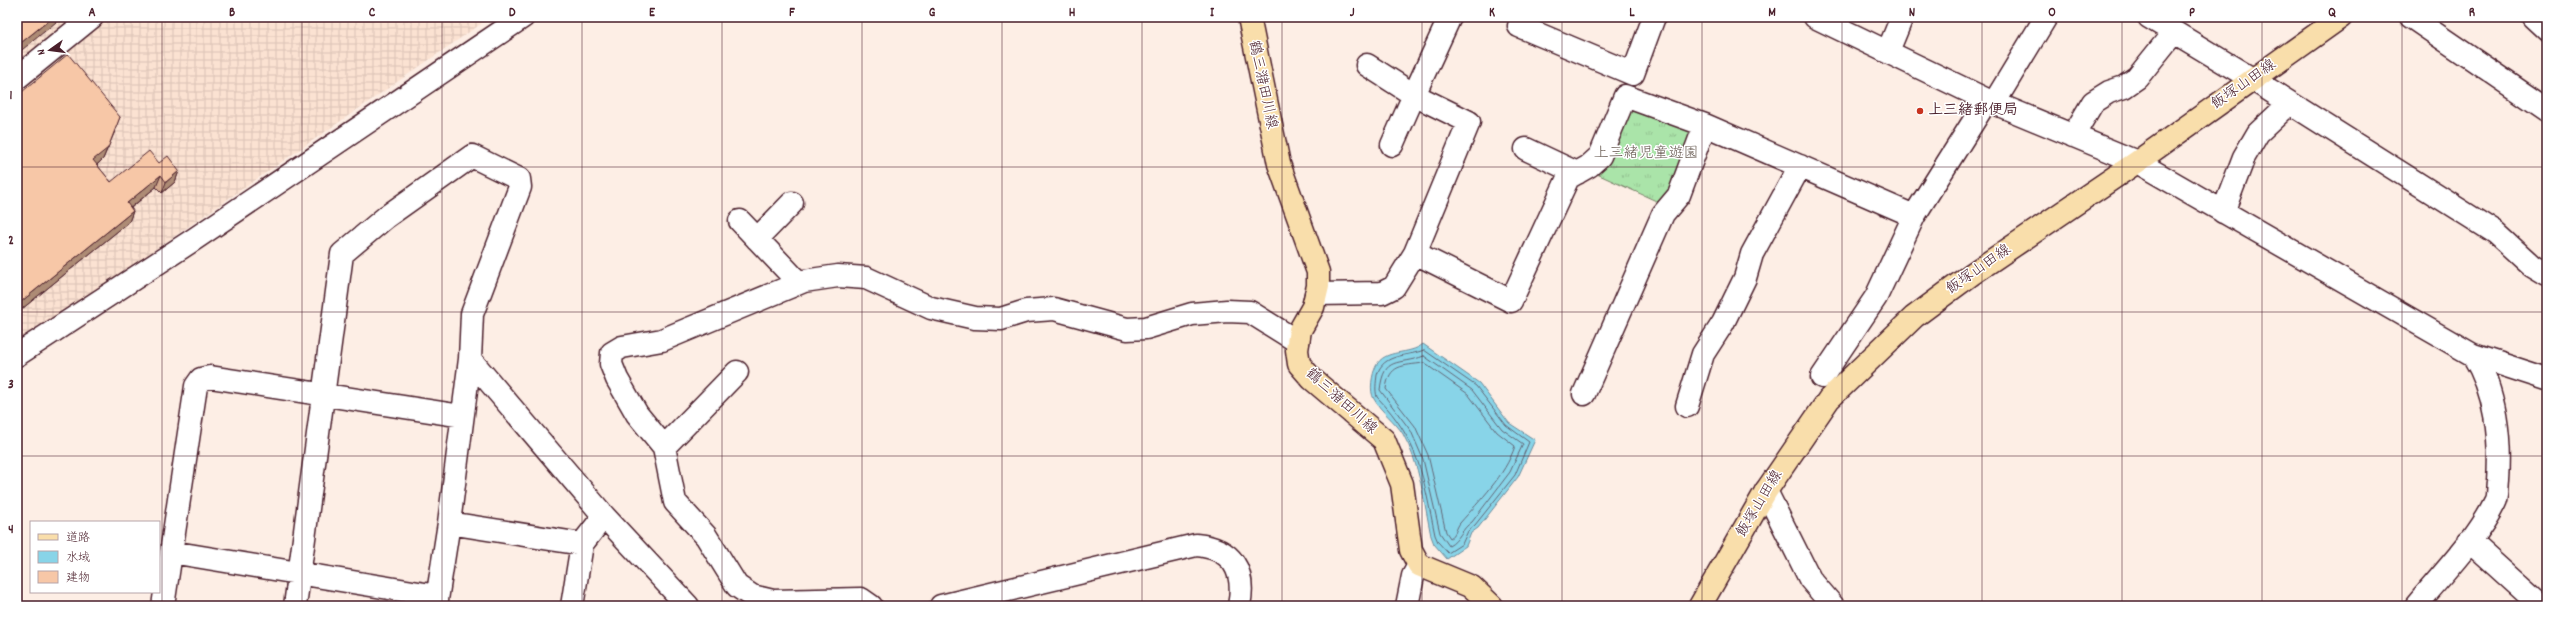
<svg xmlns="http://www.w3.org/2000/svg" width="2564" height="623" font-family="Dekko,'Klee One',sans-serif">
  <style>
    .industrial { fill: url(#industrial-grid) }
    .grass { fill: url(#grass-tufts); stroke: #7a826a }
    .water { fill: #88d4e8; stroke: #6f8c9c }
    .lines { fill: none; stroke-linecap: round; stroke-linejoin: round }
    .shore { stroke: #636777; stroke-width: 1 }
    .minor-casing { stroke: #4a1f2b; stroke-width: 25 }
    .major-casing { stroke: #4a1f2b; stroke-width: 25 }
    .minor { stroke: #fff; stroke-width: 22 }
    .major { stroke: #f9deab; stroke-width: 22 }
    .wall { fill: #d4ab90; stroke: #4a1f2b }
    .shaded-wall { fill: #ad8b75; stroke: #4a1f2b }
    .building { fill: #f7c7a7; stroke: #4a1f2b }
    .grid { fill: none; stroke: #4a1f2b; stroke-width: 1; stroke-opacity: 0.55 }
    .poi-dot { fill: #c8321e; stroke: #fff; stroke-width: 1.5 }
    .labels { text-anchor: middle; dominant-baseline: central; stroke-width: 3; stroke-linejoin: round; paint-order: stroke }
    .street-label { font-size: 15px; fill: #4a1f2b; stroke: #fff }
    .poi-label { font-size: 15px; font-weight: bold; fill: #4a1f2b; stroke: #fff; text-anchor: start }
    .park-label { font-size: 15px; fill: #675a51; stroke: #fff }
    .neatline { fill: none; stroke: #4a1f2b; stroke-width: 1.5 }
    .grid-label { font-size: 13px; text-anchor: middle; font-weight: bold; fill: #4a1f2b }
  </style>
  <defs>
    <pattern id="industrial-grid" width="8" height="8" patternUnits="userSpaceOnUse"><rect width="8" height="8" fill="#fbe2d2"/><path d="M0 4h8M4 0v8" fill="none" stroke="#d9c1b4"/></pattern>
    <pattern id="grass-tufts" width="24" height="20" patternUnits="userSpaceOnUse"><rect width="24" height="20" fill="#aae4a9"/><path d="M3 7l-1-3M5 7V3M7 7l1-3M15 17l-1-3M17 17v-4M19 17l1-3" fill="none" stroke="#94c392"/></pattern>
  </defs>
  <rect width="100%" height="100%" fill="#fdeee5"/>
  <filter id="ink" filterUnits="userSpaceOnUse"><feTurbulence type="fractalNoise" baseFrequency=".025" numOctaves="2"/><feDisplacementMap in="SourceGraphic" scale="8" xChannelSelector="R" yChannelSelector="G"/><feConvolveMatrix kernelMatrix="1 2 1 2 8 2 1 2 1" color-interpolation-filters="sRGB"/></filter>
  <g filter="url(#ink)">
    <path class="industrial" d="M17,17H491L91,294L17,340Z"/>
    <path class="grass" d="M1628,101L1697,129L1665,205L1597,174Z"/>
    <path class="water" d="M1423,344L1479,383L1509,423L1535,440L1518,477L1478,528L1471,533L1466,546L1447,559L1434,544L1431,536C1424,502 1420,464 1403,434C1395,421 1381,412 1374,399C1369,391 1372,374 1376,366C1385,348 1409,356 1423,344Z"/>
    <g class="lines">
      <path class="shore" d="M1424,350L1476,386L1506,425L1529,442L1515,475L1475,525L1468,531L1462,544L1448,553L1438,542L1435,535C1423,478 1420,441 1377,397C1375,390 1376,383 1377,375C1383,353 1407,357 1424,350Z
        M1424,356L1472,390L1502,429L1523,444L1510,472L1472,522C1461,529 1460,540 1449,546L1440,533L1423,459L1411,431L1380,390C1384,355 1398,366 1424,356Z
        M1424,363L1468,394L1497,432L1515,446C1505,476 1480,500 1460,523C1456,528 1456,535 1450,538L1446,532L1428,455L1415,426L1386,389C1389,364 1402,366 1424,363Z"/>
      <defs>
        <path id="minor" d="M1815,17L1987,100L2137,162L2473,355L2547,379
          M2149,17L2252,79L2496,233L2532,266L2547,275
          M2411,17L2547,110
          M2533,17L2547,30
          M1519,26L1633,74L1654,17
          M1888,51L1902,17
          M1367,65L1414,95L1392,145
          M17,78L92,17
          M1994,103L2046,17
          M2073,136L2093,102L2109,92L2124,87L2137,78L2174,32
          M1526,149L1577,173
          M2223,212L2244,157L2258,133L2290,103
          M740,221L799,283
          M757,239L792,203
          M1415,253L1469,122L1414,95L1450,17
          M1316,294L1382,293L1394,287L1415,253L1511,301L1568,178L1589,166L1600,156L1625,96L1705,125L1914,216L1987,100
          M17,355L193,240L523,17
          M1822,377L1876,297L1914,216
          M1584,394L1663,214L1679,195L1705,125
          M1687,406L1703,354L1723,323L1745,278L1752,254L1800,166
          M664,447L737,372
          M1766,491L1810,579L1833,606
          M449,523L582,544
          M2469,541L2541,606
          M171,552L437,596
          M163,606L196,386L201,379L210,377L462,416
          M295,606L342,254L386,217L472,156L519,179L520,187L472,314L470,359L604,516L688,606
          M436,606L449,523L470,359
          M572,606L582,544L604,516
          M871,606L861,599L773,601L752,596L737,586L706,536L675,502L664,447L637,414L617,379L611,364L612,353L622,347L662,340L804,281L838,276L866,278L931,308L975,318L1001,319L1026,311L1054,309L1127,329L1146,328L1192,314L1227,311L1250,312L1298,342
          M941,606L1196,545C1232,548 1246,570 1239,606
          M1407,606L1413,576L1419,565
          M2416,606C2442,574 2477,539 2495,502C2498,497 2497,488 2498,481C2501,440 2496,391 2473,355"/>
        <path id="major" d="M1249,17L1279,164L1318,272V286L1313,307L1300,330L1297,350L1299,364L1312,379L1384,440L1402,484L1411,550L1419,565L1472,587L1492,606
          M1700,606L1766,491L1829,399L1914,317L1972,274L2137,162L2341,17"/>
      </defs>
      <use href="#minor" class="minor-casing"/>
      <use href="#major" class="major-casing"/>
      <use href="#minor" class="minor"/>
      <use href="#major" class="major"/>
    </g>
    <path class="wall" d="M116,129L103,159L97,165L111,182L179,171L175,182L162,193L156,187L131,208L133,211L129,222L17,313Z"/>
    <path class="shaded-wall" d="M53,17H62L61,18L17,54V46Z
      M120,117L103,159L89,172L93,160Z
      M179,171L175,182L162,193L166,182Z
      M161,175L156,187L123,214L127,203Z
      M133,211L129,222L17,313V305Z"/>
    <path class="building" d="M17,17H53L17,46Z
      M68,54L120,117L108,148L93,160L111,182L149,151L159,163L168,156L179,171L166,182L161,175L127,203L133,211L17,305V96Z"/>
  </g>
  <path class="grid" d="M162,17V606M302,17V606M442,17V606M582,17V606M722,17V606M862,17V606M1002,17V606M1142,17V606M1282,17V606M1422,17V606M1562,17V606M1702,17V606M1842,17V606M1982,17V606M2122,17V606M2262,17V606M2402,17V606M17,167H2547M17,312H2547M17,456H2547"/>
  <circle class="poi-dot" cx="1920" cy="111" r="4"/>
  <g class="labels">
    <g class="street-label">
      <text transform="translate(1262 85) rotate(78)">鶴三潴田川線</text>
      <text transform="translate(2244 85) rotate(-35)">飯塚山田線</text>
      <text transform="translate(1979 270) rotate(-35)">飯塚山田線</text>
      <text transform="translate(1341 402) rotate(42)">鶴三潴田川線</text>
      <text transform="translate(1760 504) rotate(-59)">飯塚山田線</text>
    </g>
    <g class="poi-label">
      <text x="1928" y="111">上三緒郵便局</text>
    </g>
    <g class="park-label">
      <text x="1646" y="154">上三緒児童遊園</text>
    </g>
  </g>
  <rect width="2564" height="623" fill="none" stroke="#fff" stroke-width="44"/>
  <rect x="30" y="521" width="130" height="72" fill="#ffffff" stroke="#b7a5aa"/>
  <rect x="38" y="534" width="20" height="6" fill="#f9deab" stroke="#b7a5aa"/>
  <text x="66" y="541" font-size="12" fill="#4a1f2b">道路</text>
  <rect x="38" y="551" width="20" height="12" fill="#88d4e8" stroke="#b7a5aa"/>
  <text x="66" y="561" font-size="12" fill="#4a1f2b">水域</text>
  <rect x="38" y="571" width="20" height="12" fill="#f7c7a7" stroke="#b7a5aa"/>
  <text x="66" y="581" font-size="12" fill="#4a1f2b">建物</text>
  <g transform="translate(50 50) rotate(256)" stroke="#ffffff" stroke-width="3" paint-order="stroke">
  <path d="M0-3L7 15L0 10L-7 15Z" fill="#4a1f2b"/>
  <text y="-6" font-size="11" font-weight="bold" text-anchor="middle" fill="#4a1f2b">N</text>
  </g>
  <rect x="22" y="22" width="2520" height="579" class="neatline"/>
  <g class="grid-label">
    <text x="92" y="16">A</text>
    <text x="232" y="16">B</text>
    <text x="372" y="16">C</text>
    <text x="512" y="16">D</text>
    <text x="652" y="16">E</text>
    <text x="792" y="16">F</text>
    <text x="932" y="16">G</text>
    <text x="1072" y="16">H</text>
    <text x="1212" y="16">I</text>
    <text x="1352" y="16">J</text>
    <text x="1492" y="16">K</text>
    <text x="1632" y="16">L</text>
    <text x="1772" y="16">M</text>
    <text x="1912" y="16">N</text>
    <text x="2052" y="16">O</text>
    <text x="2192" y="16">P</text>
    <text x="2332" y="16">Q</text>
    <text x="2472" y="16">R</text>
    <text x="11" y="99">1</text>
    <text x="11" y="244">2</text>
    <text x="11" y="388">3</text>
    <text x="11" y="533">4</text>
  </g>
</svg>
